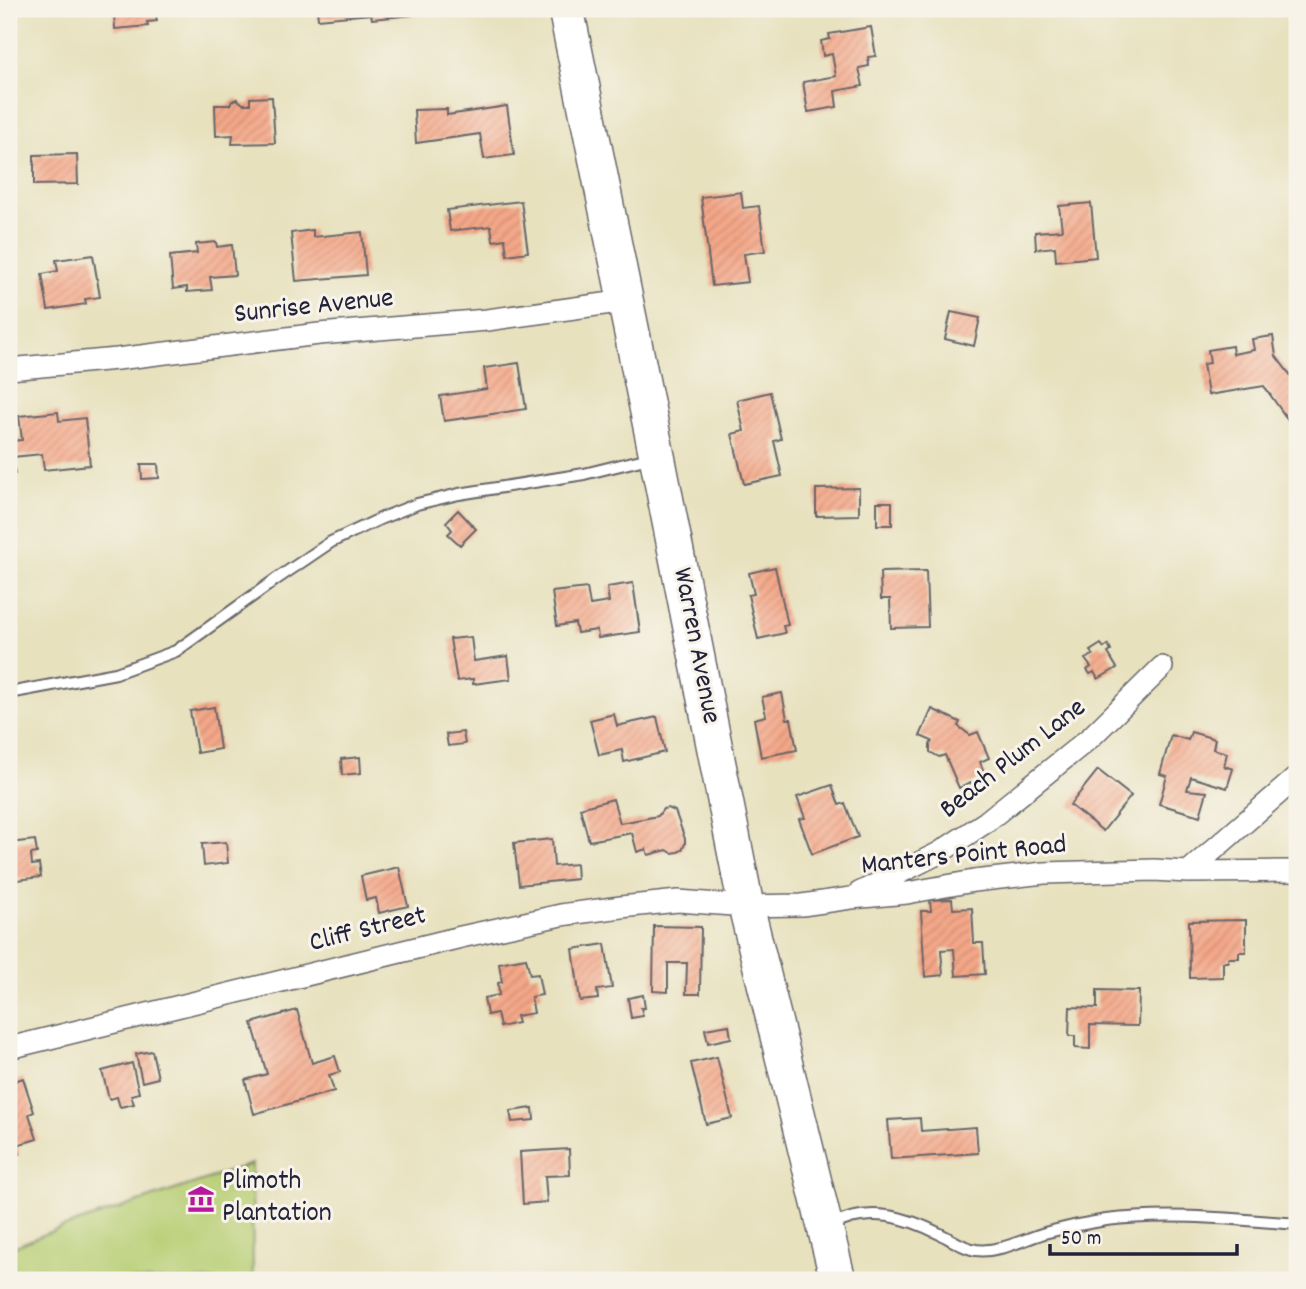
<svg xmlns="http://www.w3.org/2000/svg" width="1306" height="1289" font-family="Dekko,sans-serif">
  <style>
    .park { fill: #b7ce73; stroke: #6c7857; stroke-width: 2 }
    .building { fill: url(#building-hatch) }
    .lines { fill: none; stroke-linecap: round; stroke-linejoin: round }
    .service-casing { stroke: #676569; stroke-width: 14 }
    .minor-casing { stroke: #676569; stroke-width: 24 }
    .primary-casing { stroke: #676569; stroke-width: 38 }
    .service { stroke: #fff; stroke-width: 10 }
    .minor { stroke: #fff; stroke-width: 21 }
    .primary { stroke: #fff; stroke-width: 35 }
    .labels { text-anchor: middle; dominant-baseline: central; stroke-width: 6; stroke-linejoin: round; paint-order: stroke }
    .street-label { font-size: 28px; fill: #22223b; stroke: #f7f3e8 }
    .poi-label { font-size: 28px; fill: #22223b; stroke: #f7f3e8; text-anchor: start }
  </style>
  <defs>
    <pattern id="building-hatch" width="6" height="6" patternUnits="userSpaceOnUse" patternTransform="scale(1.75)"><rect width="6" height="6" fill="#f4a788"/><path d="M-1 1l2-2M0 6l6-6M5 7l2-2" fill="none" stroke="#d18f76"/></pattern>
  </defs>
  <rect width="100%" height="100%" fill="#f7f3e8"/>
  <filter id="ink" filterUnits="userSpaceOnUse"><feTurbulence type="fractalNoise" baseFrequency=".0143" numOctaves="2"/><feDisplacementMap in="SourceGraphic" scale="14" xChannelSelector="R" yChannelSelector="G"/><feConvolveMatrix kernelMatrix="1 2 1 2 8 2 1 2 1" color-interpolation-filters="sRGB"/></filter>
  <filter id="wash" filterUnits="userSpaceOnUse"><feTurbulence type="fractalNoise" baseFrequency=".00686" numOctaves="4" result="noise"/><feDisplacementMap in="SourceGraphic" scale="28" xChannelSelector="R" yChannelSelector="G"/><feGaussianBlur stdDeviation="1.57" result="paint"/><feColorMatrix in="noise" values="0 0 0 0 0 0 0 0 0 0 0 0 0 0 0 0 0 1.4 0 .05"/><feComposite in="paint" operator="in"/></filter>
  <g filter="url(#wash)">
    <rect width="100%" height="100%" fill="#e7e1be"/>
    <path class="park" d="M252,1164L253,1280H9V1249L47,1233Z"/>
    <g id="blocks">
      <path class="building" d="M123,9H155L157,21L147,22L148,26L115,29L114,13H123Z
        M317,9H411L412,15L372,19L371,14L318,19Z
        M871,27L876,56L868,57L869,66L859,68L863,86L835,91L837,107L808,112L803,82L836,76L832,54L823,56L821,41L830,39L829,34Z
        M272,97L275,143L232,144L233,135L216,136L215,105H230L232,101L237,99L243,104H250V98Z
        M507,106L514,155L484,159L480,134L416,143L414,110L447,109V115Z
        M77,154L78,184L34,185V155Z
        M741,192L743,208L759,206L765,251L744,254L748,282L712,286L701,197Z
        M521,201L528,252L507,255L505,239L493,241L491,226L450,231L447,210Z
        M1091,203L1096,257L1056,261L1055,247L1036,249L1035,232L1062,230L1059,206Z
        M313,230V237L362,232L366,275L296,281L291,233Z
        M216,242L217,247L232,245L235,275L210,277L212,290L187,292V287L173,289L170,256L197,253L196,244Z
        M93,255L100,297L85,299L86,304L48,310L42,274L58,271L56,260Z
        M951,312L980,318L974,346L945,339Z
        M1273,336L1276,356L1297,384V413L1288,420L1264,386L1208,395L1203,364L1210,363L1208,350L1232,346L1233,354L1254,350L1252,339Z
        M519,363L526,409L444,421L440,396L487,389L484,368Z
        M770,392L781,439L774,441L782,476L744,484L732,434L744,431L737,400Z
        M58,412L59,421L85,418L90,465L44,470L42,454L13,457L15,474L9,475V441L22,440L19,416Z
        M141,464H158L159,478L142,479Z
        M859,488V515L816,516V489Z
        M877,502H892V525H877Z
        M458,510L476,529L460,545L448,534L452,530L446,522Z
        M775,567L788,625L783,626L785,633L758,639L748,595L754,594L749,573Z
        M926,571L928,627L891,628L890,599H881L880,572Z
        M633,583L640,632L598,638L597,630L577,633L575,623L557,626L552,592L587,588L590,605L609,602L607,587Z
        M471,637L474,661L508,656L511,679L473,684V679L457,681L450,639Z
        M1101,644L1104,648L1108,645L1111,651L1108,653L1117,668L1098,679L1094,672L1090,674L1087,670L1091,667L1085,659L1093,655L1090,651Z
        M782,693L787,719H791L797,750L761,757L754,719L766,716L762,697Z
        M214,707L220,749L197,753L190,711Z
        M932,709L960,722L958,726L970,735L978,732L989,758L980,762L986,777L959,788L945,755L939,757L930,752V745L932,741L920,736Z
        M614,714L617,726L657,717L665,752L624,762L622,750L599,755L590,720Z
        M463,732L465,744L448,746L446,734Z
        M1191,732L1215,739L1213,749L1227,753L1224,766L1233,769L1227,788L1191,777L1187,790L1207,792L1200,816L1159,804L1167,776L1160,774L1171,735L1188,740Z
        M360,757L361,773L342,775L341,759Z
        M1098,770L1131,796L1103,831L1070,805Z
        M832,785L839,805L845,803L858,837L812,854L799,819L805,818L797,797Z
        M613,799L620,823L658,816L663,809L668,808L675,811L685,839V844L682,850L678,852L672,853L667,850L648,855L646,849L637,852L632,833L589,841L580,808Z
        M552,839L554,866L576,864L577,879L519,885L514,843Z
        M35,840L37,853L31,854L32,865L39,864L41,877L9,881V843Z
        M226,842L228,863L204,866L202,844Z
        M399,867L408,906L379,913L376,898L366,900L361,876Z
        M952,899L953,909L972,908L974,943H983L985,974L956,976L954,949L941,950L943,975L925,977L921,911H931L930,900Z
        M1246,920V952H1239V958H1228V962H1223V977L1190,978L1189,921Z
        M654,926L701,927L700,994H686L687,963H668V992L653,991Z
        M605,944L612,988L597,990L598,999L580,1001L573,949Z
        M526,958L530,975L538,974L542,995L531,997L534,1013L516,1016L518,1023L500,1027L497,1013L487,1015L484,998L499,995L498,983L502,982L499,963Z
        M1097,990L1139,991L1138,1026L1090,1025V1049L1075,1048V1036H1069L1070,1007L1097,1008Z
        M643,995L645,1008H641L643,1016L631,1018L628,998Z
        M297,1010L312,1063L335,1056L340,1072L329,1075L334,1091L254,1114L245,1080L267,1074L252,1023Z
        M729,1025L731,1038L708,1043L705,1029Z
        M152,1051L158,1078L142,1082L136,1054Z
        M717,1057L732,1118L706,1124L691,1063Z
        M132,1063L139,1093L131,1095L134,1104L120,1107L117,1097L109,1099L102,1071Z
        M23,1078L34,1112L29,1114L37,1139L17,1145L20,1154L9,1158V1083Z
        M533,1108L534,1120L512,1122L510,1111Z
        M920,1118L921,1131L976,1127L978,1153L891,1159L888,1120Z
        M569,1149L570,1175L545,1176L547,1202L523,1204L520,1152Z"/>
    </g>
  </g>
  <g filter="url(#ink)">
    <use href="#blocks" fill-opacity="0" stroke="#676569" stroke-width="2"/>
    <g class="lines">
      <defs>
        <path id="service" d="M9,693L116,673L176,651L275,580L331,542L382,518L417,504L459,494L584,474L653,457
          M831,1226C868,1205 907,1217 942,1235C953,1240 963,1248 976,1250C1000,1253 1026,1238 1048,1232C1067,1227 1086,1223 1106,1220C1169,1212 1234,1219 1297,1224"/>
        <path id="minor" d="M9,369L117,359L319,334L487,320L626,301
          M1297,777L1188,872L1297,871
          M859,893L939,853L986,822L1091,737L1162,667
          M9,1048L461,937L561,915L621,907L678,901L746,906L802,905L851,898L907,893L974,881L1044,873L1154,870L1188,872"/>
        <path id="primary" d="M566,9L657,456L746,906L838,1280"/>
      </defs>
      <use href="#service" class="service-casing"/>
      <use href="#minor" class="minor-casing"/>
      <use href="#primary" class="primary-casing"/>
      <use href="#service" class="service"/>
      <use href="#minor" class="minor"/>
      <use href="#primary" class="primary"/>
    </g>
  </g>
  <defs>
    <symbol id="museum-bare" viewBox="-9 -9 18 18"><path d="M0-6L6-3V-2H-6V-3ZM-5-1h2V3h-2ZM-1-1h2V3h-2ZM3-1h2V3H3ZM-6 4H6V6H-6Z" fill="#b5179e" stroke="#f7f3e8" stroke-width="2.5" paint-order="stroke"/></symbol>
  </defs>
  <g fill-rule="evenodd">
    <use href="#museum-bare" x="182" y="1180" width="38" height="38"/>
  </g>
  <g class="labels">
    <g class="street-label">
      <text transform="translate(314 308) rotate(-6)">Sunrise Avenue</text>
      <text transform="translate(695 646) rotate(79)">Warren Avenue</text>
      <text transform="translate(1014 760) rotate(-38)">Beach Plum Lane</text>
      <text transform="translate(964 857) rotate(-6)">Manters Point Road</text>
      <text transform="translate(368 931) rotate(-14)">Cliff Street</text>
    </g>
    <g class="poi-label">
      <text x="222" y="1183">Plimoth<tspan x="222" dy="32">Plantation</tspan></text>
    </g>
  </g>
  <rect width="1306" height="1289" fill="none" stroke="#f7f3e8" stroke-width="35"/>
  <path d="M1050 1244v10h187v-10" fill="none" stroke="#22223b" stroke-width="3.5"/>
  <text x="1061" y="1244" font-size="21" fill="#22223b" stroke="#f7f3e8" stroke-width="5" paint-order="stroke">50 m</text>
</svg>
